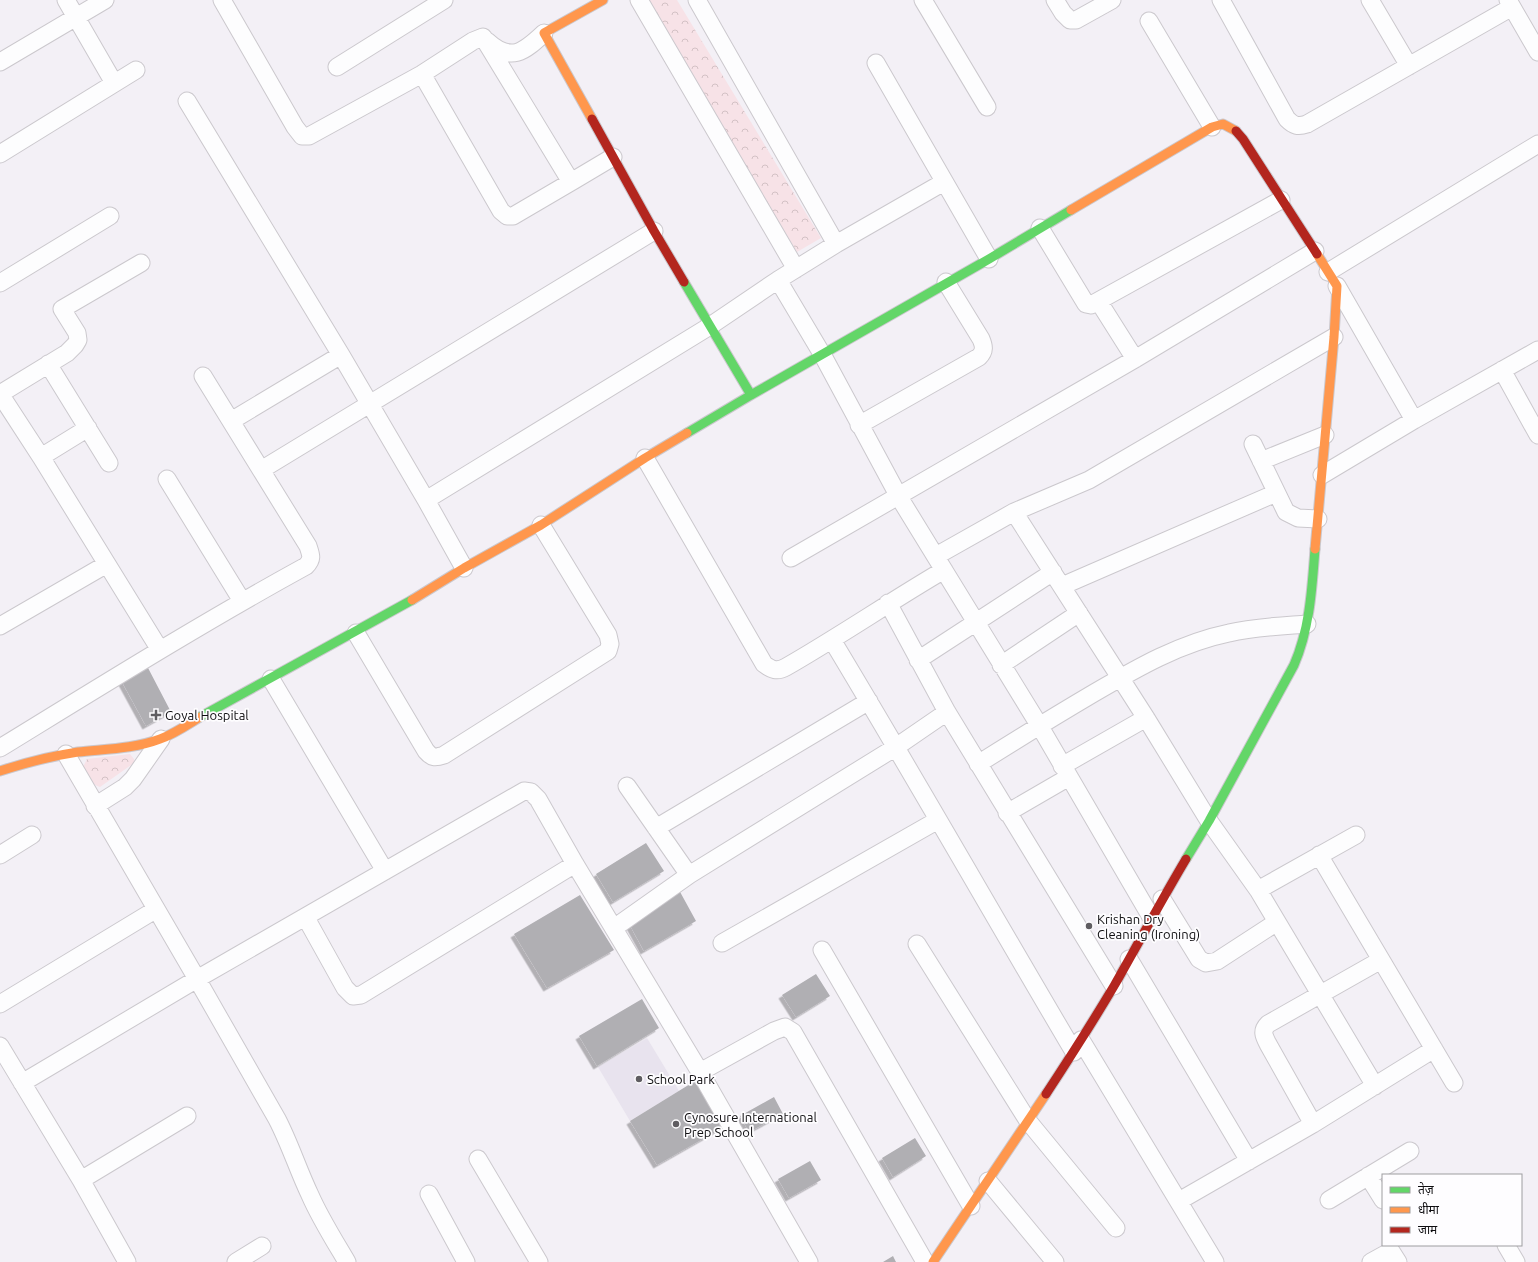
<svg xmlns="http://www.w3.org/2000/svg" width="1538" height="1262" font-family="Ubuntu,'Noto Sans Devanagari',sans-serif">
  <style>
    .built { fill: #e8e3ee }
    .park { fill: url(#park-crowns) }
    .building { fill: #b0afb3; filter: url(#shadow) }
    .lines { fill: none; stroke-linecap: round; stroke-linejoin: round }
    .street-casing { stroke: #cbc8cd; stroke-width: 19 }
    .fast-casing { stroke: #cbc8cd; stroke-width: 11 }
    .slow-casing { stroke: #cbc8cd; stroke-width: 11 }
    .jam-casing { stroke: #cbc8cd; stroke-width: 11 }
    .street { stroke: #fdfdfe; stroke-width: 17 }
    .fast { stroke: #63d668; stroke-width: 9 }
    .slow { stroke: #ff974d; stroke-width: 9 }
    .jam { stroke: #b3261e; stroke-width: 9 }
    .poi-dot { fill: #5f5d61; stroke: #fefdff; stroke-width: 1.5 }
    .labels { text-anchor: middle; dominant-baseline: central; stroke-width: 3.5; stroke-linejoin: round; paint-order: stroke }
    .poi-label { font-size: 13px; fill: #0f0e11; stroke: #fefdff; text-anchor: start }
  </style>
  <defs>
    <pattern id="park-crowns" width="20" height="18" patternUnits="userSpaceOnUse"><rect width="20" height="18" fill="#f7e2e7"/><path d="M2 6a3 3 0 1 1 6 0M12 15a3 3 0 1 1 6 0" fill="none" stroke="#d3c1c5"/></pattern>
    <filter id="shadow"><feDropShadow dx="-3.5" dy="3.5" stdDeviation="0" flood-color="#0004"/></filter>
  </defs>
  <rect width="100%" height="100%" fill="#f3f0f6"/>
  <path class="built" d="M647,1038L679,1091L630,1121L598,1067Z"/>
  <path class="park" d="M645,0H677L821,238L797,252Z
    M130,754L134,759V763L100,787C89,783 87,778 83,767L87,759Z"/>
  <path class="building" d="M147,666L171,712L146,726L121,680Z
    M646,843L664,871L613,902L596,874Z
    M679,890L696,921L644,951L627,920Z
    M580,895L614,950L547,988L514,934Z
    M816,974L830,996L796,1017L782,995Z
    M642,999L659,1028L597,1066L579,1036Z
    M695,1081L722,1128L657,1165L630,1121Z
    M774,1097L783,1114L749,1132L740,1116Z
    M915,1138L926,1156L893,1177L882,1158Z
    M810,1161L821,1180L789,1198L778,1179Z
    M893,1256L896,1262H883Z"/>
  <g class="lines">
    <defs>
      <path id="street" d="M66,0L114,83
        M222,0L295,127L302,136H309L422,74L473,41L483,37L571,182L613,157
        M639,0L796,269
        M697,0L836,244
        M923,0L987,107
        M1055,0L1063,13L1070,20H1076L1112,0
        M1221,0L1287,119C1294,126 1298,127 1307,124L1512,7L1508,0
        M1370,0L1409,66
        M1512,7L1538,52
        M1149,21L1212,127
        M487,41C511,63 524,52 544,33
        M0,62L105,0
        M876,63L989,259
        M337,67L444,0
        M422,74L501,211L507,216H513L571,182
        M187,101L341,355L426,500L464,568
        M0,154L136,70
        M1040,228L1086,304L1091,305L1281,200
        M1328,272L1538,144
        M778,280L822,354L899,497L1039,725L1151,917
        M0,283L110,216
        M1337,286L1414,420
        M1099,302L1135,359
        M48,364L109,463
        M1502,370L1538,435
        M203,376L261,470
        M0,394L41,457L160,650
        M0,394L67,353L75,345L78,340L77,333L62,309L141,263
        M231,421L341,355
        M859,425L979,357C985,351 984,346 981,339L946,282
        M1253,444L1286,512L1298,518L1318,519
        M41,457L88,428
        M645,458L764,664C772,670 777,672 786,667C840,636 891,601 944,570
        M1261,461L1325,435
        M1322,475L1414,420L1538,350
        M167,479L242,601
        M426,500L710,326L778,280L836,244L944,182
        M1014,512L1089,480L1334,337
        M936,556L1014,512L1146,718L1209,821L1258,890L1375,1086
        M791,558L1135,359L1315,251
        M1062,586L1276,493
        M888,603L947,712L1114,986
        M0,626L107,564
        M356,633L426,751C432,758 435,758 444,755L608,651L610,644L608,635L541,525
        M832,640C914,776 993,915 1074,1052
        M918,660L1053,572
        M1001,665L1079,613
        M271,679L385,871
        M0,748C101,686 202,623 306,566C313,559 311,555 308,546L261,470L654,231
        M66,754L197,979L524,791L531,792L538,799L575,864L700,1072L809,1262
        M978,764C1016,740 1055,716 1094,693C1137,668 1180,643 1229,633C1254,627 1281,626 1307,624
        M1062,766L1146,718
        M627,786L689,875L896,747L947,712
        M95,806L125,787L133,779L161,739
        M1007,813L1069,777
        M656,828L869,701
        M0,855L32,835
        M1319,855L1454,1083
        M1258,890L1356,835
        M1162,899L1199,959L1206,963L1217,961L1277,922
        M306,918L345,988L353,996L361,995L575,864
        M614,928L689,875
        M722,943L938,820
        M917,944L1028,1121L1116,1228
        M822,950L971,1206
        M1129,959L1249,1161
        M1381,960L1268,1024C1261,1031 1264,1036 1268,1044L1313,1124L1434,1049
        M0,1004L155,910
        M1081,1040L1215,1262
        M0,1046L81,1180L127,1262
        M700,1072L774,1031L785,1027L793,1032L925,1262
        M22,1083L197,979L277,1119C290,1144 298,1170 310,1195C320,1218 334,1240 347,1262
        M478,1159L539,1262
        M1368,1176L1383,1200
        M81,1180L187,1116
        M988,1181L1055,1262
        M429,1194L466,1262
        M1329,1200L1410,1151
        M1179,1201L1313,1124
        M1506,1245L1516,1262
        M236,1262L262,1246
        M1371,1262L1391,1251L1398,1262"/>
      <path id="fast" d="M684,282L751,395L687,433
        M751,395L989,259L1071,210
        M200,717L412,600
        M1186,859L1209,821L1294,665C1310,628 1312,588 1315,549"/>
      <path id="slow" d="M592,119L544,33L603,0
        M1071,210L1212,127L1223,124L1236,131
        M1315,549L1334,337L1337,286L1317,254
        M412,600L464,568L541,525L645,458L687,433
        M0,771C25,763 51,756 78,752C105,749 134,749 160,739C174,734 187,725 200,717
        M933,1262L1046,1094"/>
      <path id="jam" d="M592,119L654,231L684,282
        M1236,131L1243,139L1317,254
        M1046,1094C1069,1059 1092,1023 1114,986C1138,944 1161,901 1186,859"/>
    </defs>
    <use href="#street" class="street-casing"/>
    <use href="#fast" class="fast-casing"/>
    <use href="#slow" class="slow-casing"/>
    <use href="#jam" class="jam-casing"/>
    <use href="#street" class="street"/>
    <use href="#fast" class="fast"/>
    <use href="#slow" class="slow"/>
    <use href="#jam" class="jam"/>
  </g>
  <g class="poi-dot">
    <path d="M154 709h4v4h4v4h-4v4h-4v-4h-4v-4h4z"/>
    <circle cx="1089" cy="926" r="4"/>
    <circle cx="639" cy="1079" r="4"/>
    <circle cx="676" cy="1124" r="4"/>
  </g>
  <g class="labels">
    <g class="poi-label">
      <text x="165" y="715">Goyal Hospital</text>
      <text x="1097" y="919">Krishan Dry<tspan x="1097" dy="15">Cleaning (Ironing)</tspan></text>
      <text x="647" y="1079">School Park</text>
      <text x="684" y="1117">Cynosure International<tspan x="684" dy="15">Prep School</tspan></text>
    </g>
  </g>
  <rect x="1382" y="1174" width="140" height="72" fill="#fefdff" stroke="#9e9da0"/>
  <rect x="1390" y="1187" width="20" height="6" fill="#63d668" stroke="#9e9da0"/>
  <text x="1418" y="1194" font-size="12" fill="#0f0e11">तेज़</text>
  <rect x="1390" y="1207" width="20" height="6" fill="#ff974d" stroke="#9e9da0"/>
  <text x="1418" y="1214" font-size="12" fill="#0f0e11">धीमा</text>
  <rect x="1390" y="1227" width="20" height="6" fill="#b3261e" stroke="#9e9da0"/>
  <text x="1418" y="1234" font-size="12" fill="#0f0e11">जाम</text>
</svg>
